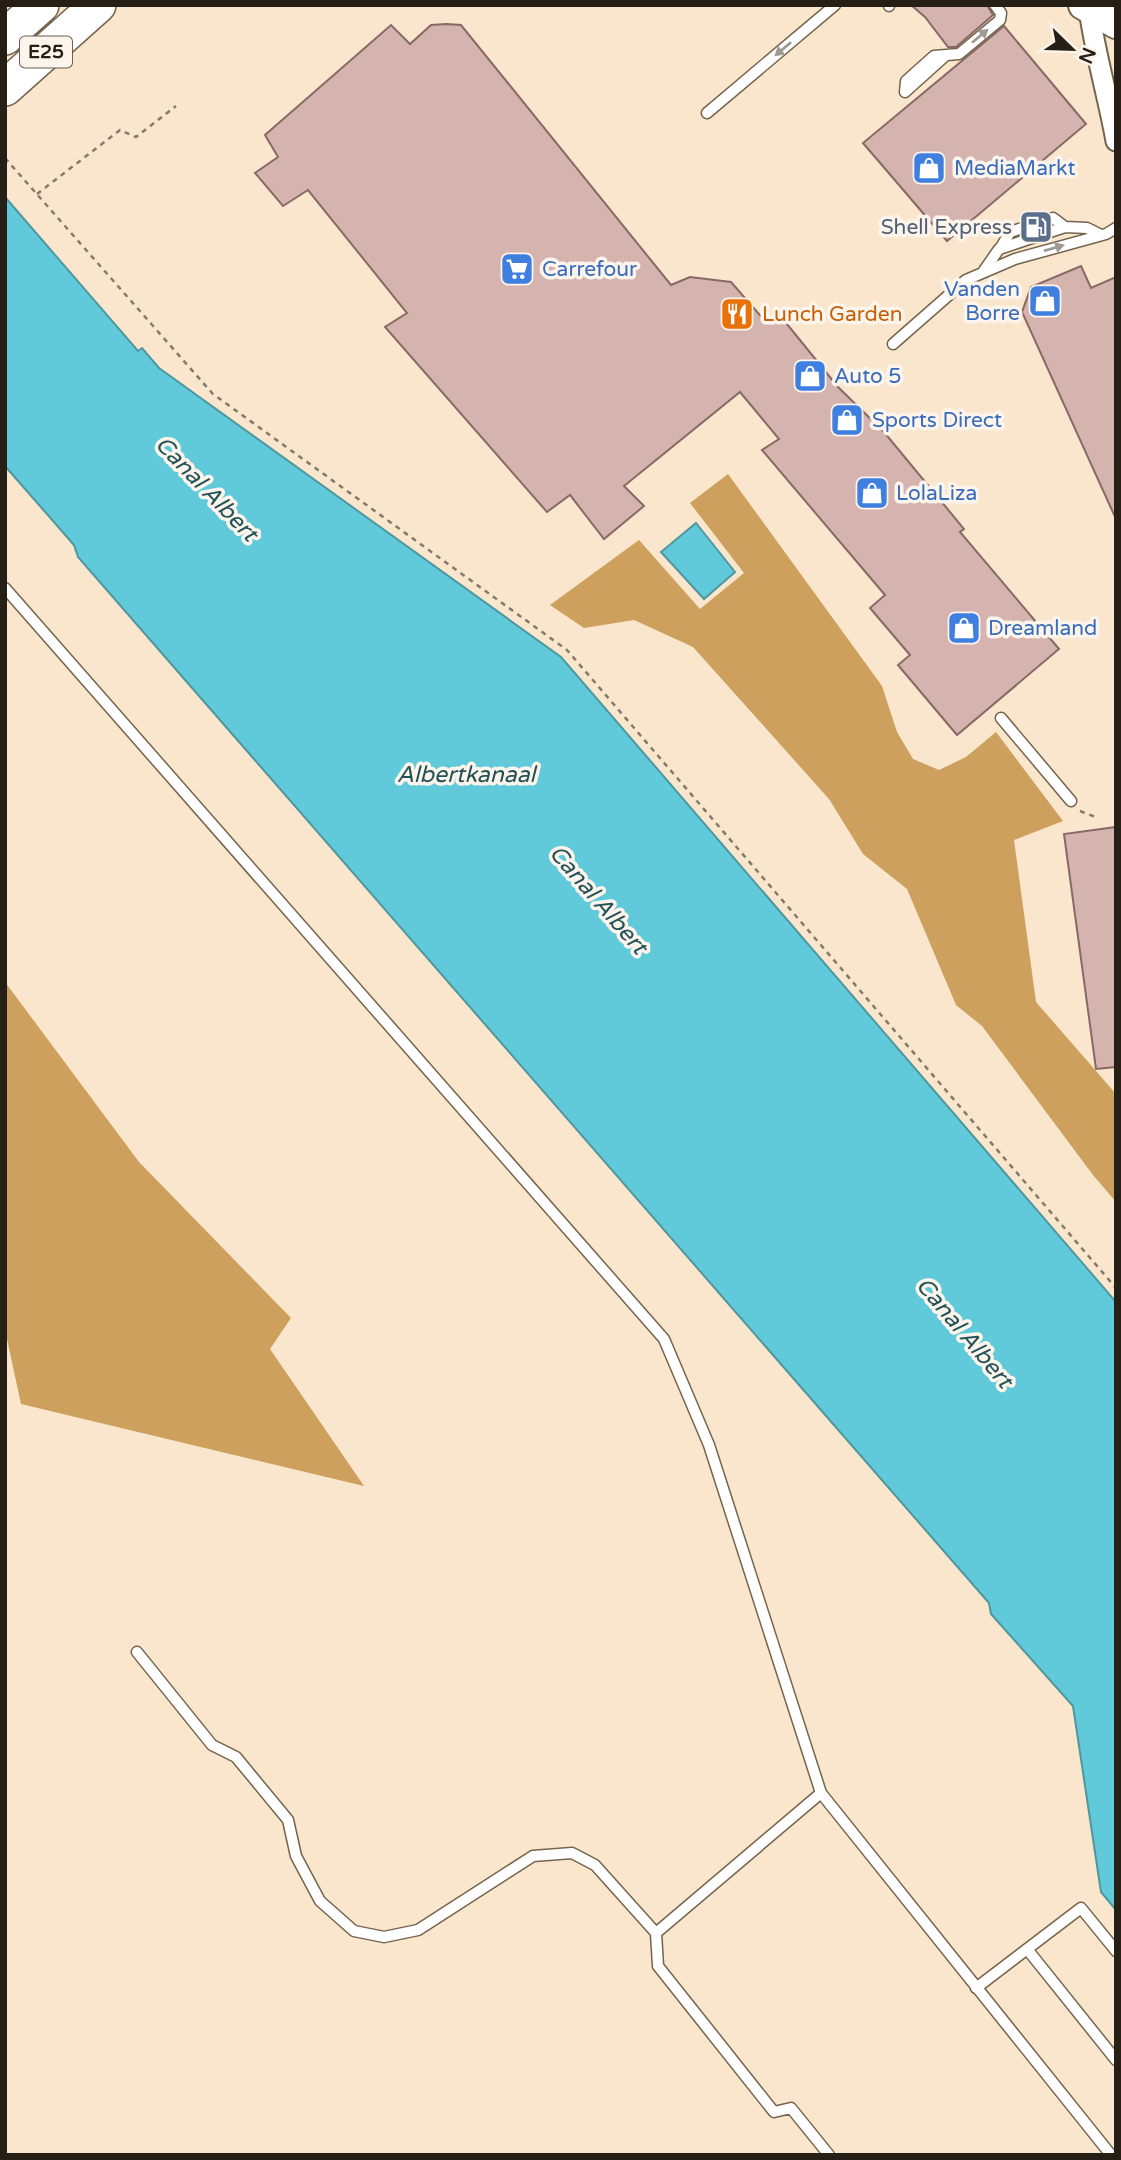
<svg xmlns="http://www.w3.org/2000/svg" width="1121" height="2160" font-family="'Varela Round',sans-serif">
  <style>
    .forest { fill: #cda05e }
    .water { fill: #61cada; stroke: #4f979f; stroke-width: 2 }
    .building { fill: #d5b3af; stroke: #886966; stroke-width: 2 }
    .lines { fill: none; stroke-linecap: round; stroke-linejoin: round }
    .service-casing { stroke: #75644d; stroke-width: 13 }
    .minor-casing { stroke: #75644d; stroke-width: 23 }
    .secondary-casing { stroke: #75644d; stroke-width: 32 }
    .motorway-casing { stroke: #75644d; stroke-width: 38 }
    .path { stroke: #857968; stroke-width: 2.5; stroke-dasharray: 5 5; stroke-linecap: butt }
    .service { stroke: #fff; stroke-width: 10 }
    .minor { stroke: #fff; stroke-width: 19 }
    .secondary { stroke: #fff; stroke-width: 28 }
    .motorway { stroke: #fff; stroke-width: 35 }
    .oneway { fill: #9d9a96 }
    .labels { text-anchor: middle; dominant-baseline: central; stroke-width: 7; stroke-linejoin: round; paint-order: stroke }
    .shield { fill: #fdf5eb; stroke: #665f56; stroke-width: 2 }
    .shield-label { font-size: 19px; font-weight: bold; fill: #261f16 }
    .shop-label { font-size: 21px; fill: #366cbe; stroke: #fdf5eb; text-anchor: start }
    .service-label { font-size: 21px; fill: #4e5e75; stroke: #fdf5eb; text-anchor: end }
    .food-label { font-size: 21px; fill: #c56008; stroke: #fdf5eb; text-anchor: start }
    .water-label { font-size: 23px; font-style: italic; fill: #235259; stroke: #fdf5eb }
  </style>
  <rect width="100%" height="100%" fill="#f9e6cc"/>
  <path class="forest" d="M728,474L882,686L897,732L913,759L939,770L966,757L996,732L1063,821L1014,840L1036,1002L1116,1094V1202L1093,1175L982,1026L956,1005L907,889L863,854L829,799L693,647L634,620L584,628L550,605L639,540L700,609L744,573L690,503Z
    M5,982L139,1162L291,1318L270,1349L364,1486L21,1404L7,1339H5Z"/>
  <path class="water" d="M5,197L138,351L142,348L159,368L561,657L1116,1302V1910L1101,1892L1073,1706L991,1614L989,1603L78,557L74,545L5,466Z
    M696,523L735,572L704,599L661,552Z"/>
  <path class="building" d="M911,5H987L993,15L956,47H948L925,17Z
    M446,24L461,25L671,285L690,277L731,282L766,322L778,313L838,387L884,432L964,529L960,532L1059,649L957,735L898,665L910,655L870,608L885,595L762,450L779,439L740,392L624,486L644,506L604,539L570,495L547,512L385,327L407,313L308,190L283,206L255,173L278,157L265,135L391,25L410,44L431,25Z
    M1004,26L1086,124L947,241L863,143Z
    M1081,266L1091,288L1116,277V519L1022,312L1031,287Z
    M1116,827V1067L1096,1069L1064,834Z"/>
  <g class="lines">
    <defs>
      <path id="service" d="M889,6V5
        M905,92L906,81L934,56L959,54L1000,20L1001,13L995,5
        M905,92L944,57
        M707,113L835,5
        M1000,249L1010,232L1053,218L1065,227
        M983,272L999,249L1065,227L1087,228L1101,235
        M893,344L966,280L1015,259L1106,234L1116,228
        M5,588L664,1339L709,1445L821,1793L1111,2155
        M1001,718L1071,801
        M137,1652L212,1745L236,1757L288,1820L296,1856L320,1901L354,1931L384,1937L418,1930L533,1856L572,1853L595,1865L656,1933L821,1793
        M656,1933L658,1966L774,2112L791,2108L829,2155
        M1027,1949L1116,2060
        M976,1988L1081,1908L1116,1951"/>
      <path id="minor" d="M1089,9C1095,54 1108,96 1116,141"/>
      <path id="secondary" d="M1083,5L1116,24"/>
      <path id="motorway" d="M5,37L41,5
        M5,88L98,5"/>
    </defs>
    <use href="#service" class="service-casing"/>
    <use href="#minor" class="minor-casing"/>
    <use href="#secondary" class="secondary-casing"/>
    <use href="#motorway" class="motorway-casing"/>
    <path class="path" d="M5,158L213,394L567,650L1116,1288
      M37,194L120,130L136,137L176,106
      M1080,811L1098,818"/>
    <use href="#service" class="service"/>
    <use href="#minor" class="minor"/>
    <use href="#secondary" class="secondary"/>
    <use href="#motorway" class="motorway"/>
  </g>
  <defs><path id="oneway-solid" d="M-6-.8H1V-3.2L6.5 0L1 3.2V.8H-6Z" transform="scale(1.75)"/></defs>
  <g class="oneway">
    <use href="#oneway-solid" transform="translate(980 36) rotate(-40)"/>
    <use href="#oneway-solid" transform="translate(783 49) rotate(140)"/>
    <use href="#oneway-solid" transform="translate(1054 248) rotate(-16)"/>
  </g>
  <defs>
    <symbol id="shop-square" viewBox="-11 -11 22 22"><rect x="-9" y="-9" width="18" height="18" rx="4" fill="#3f7fe0" stroke="#fdf5eb"/><path d="M-5-2.5h2.3a2.7 3.5 0 0 1 5.4 0H5L5.5 6h-11ZM-1.5-2.5h3a1.5 2.3 0 0 0-3 0Z" fill="#fff"/></symbol>
    <symbol id="fuel-square" viewBox="-11 -11 22 22"><rect x="-9" y="-9" width="18" height="18" rx="4" fill="#5c6f8a" stroke="#fdf5eb"/><path d="M-5.5-6h7V0h2V4h1.3V-2.5L3-4.5l.8-.8L6-3V5H2.5V1h-1V6h-7ZM-4.2-4.7v3.2H.2V-4.7Z" fill="#fff"/></symbol>
    <symbol id="supermarket-square" viewBox="-11 -11 22 22"><rect x="-9" y="-9" width="18" height="18" rx="4" fill="#3f7fe0" stroke="#fdf5eb"/><path d="M-6-5.5h2.5l.6 2H6L4.5 2H-2.5L-4.4-4H-6ZM-1.5 3.2a1.3 1.3 0 1 0 .1 0ZM3 3.2a1.3 1.3 0 1 0 .1 0Z" fill="#fff"/></symbol>
    <symbol id="restaurant-square" viewBox="-11 -11 22 22"><rect x="-9" y="-9" width="18" height="18" rx="4" fill="#e8710a" stroke="#fdf5eb"/><path d="M-5-6h1v4h1v-4h1v4h1v-4h1v5L-1.5 .5V6h-2V.5L-5-1ZM5-6V6H3V1.5H1.5Q1.5-4 5-6Z" fill="#fff"/></symbol>
  </defs>
  <g fill-rule="evenodd">
    <use href="#shop-square" x="910" y="149" width="38" height="38"/>
    <use href="#fuel-square" x="1017" y="208" width="38" height="38"/>
    <use href="#supermarket-square" x="498" y="250" width="38" height="38"/>
    <use href="#shop-square" x="1026" y="282" width="38" height="38"/>
    <use href="#restaurant-square" x="718" y="295" width="38" height="38"/>
    <use href="#shop-square" x="791" y="357" width="38" height="38"/>
    <use href="#shop-square" x="828" y="401" width="38" height="38"/>
    <use href="#shop-square" x="853" y="474" width="38" height="38"/>
    <use href="#shop-square" x="945" y="609" width="38" height="38"/>
  </g>
  <g class="labels">
    <rect class="shield" x="20" y="36.5" width="52" height="31" rx="5"/>
    <g class="shield-label">
      <text x="46" y="52">E25</text>
    </g>
    <g class="shop-label">
      <text x="954" y="168">MediaMarkt</text>
      <text x="542" y="269">Carrefour</text>
      <text x="1020" y="289" text-anchor="end">Vanden<tspan x="1020" dy="24">Borre</tspan></text>
      <text x="834" y="376">Auto 5</text>
      <text x="872" y="420">Sports Direct</text>
      <text x="896" y="493">LolaLiza</text>
      <text x="988" y="628">Dreamland</text>
    </g>
    <g class="service-label">
      <text x="1012" y="227">Shell Express</text>
    </g>
    <g class="food-label">
      <text x="762" y="314">Lunch Garden</text>
    </g>
    <g class="water-label">
      <text transform="translate(206 489) rotate(46)">Canal Albert</text>
      <text x="466" y="775">Albertkanaal</text>
      <text transform="translate(598 900) rotate(49)">Canal Albert</text>
      <text transform="translate(964 1333) rotate(50)">Canal Albert</text>
    </g>
  </g>
  <rect width="1121" height="2160" fill="none" stroke="#261f16" stroke-width="14"/>
  <g transform="translate(1072 49) rotate(113)" stroke="#fdf5eb" stroke-width="5" paint-order="stroke">
  <path d="M0-5L12 26L0 18L-12 26Z" fill="#261f16"/>
  <text y="-10" font-size="19" font-weight="bold" text-anchor="middle" fill="#261f16">N</text>
  </g>
</svg>
